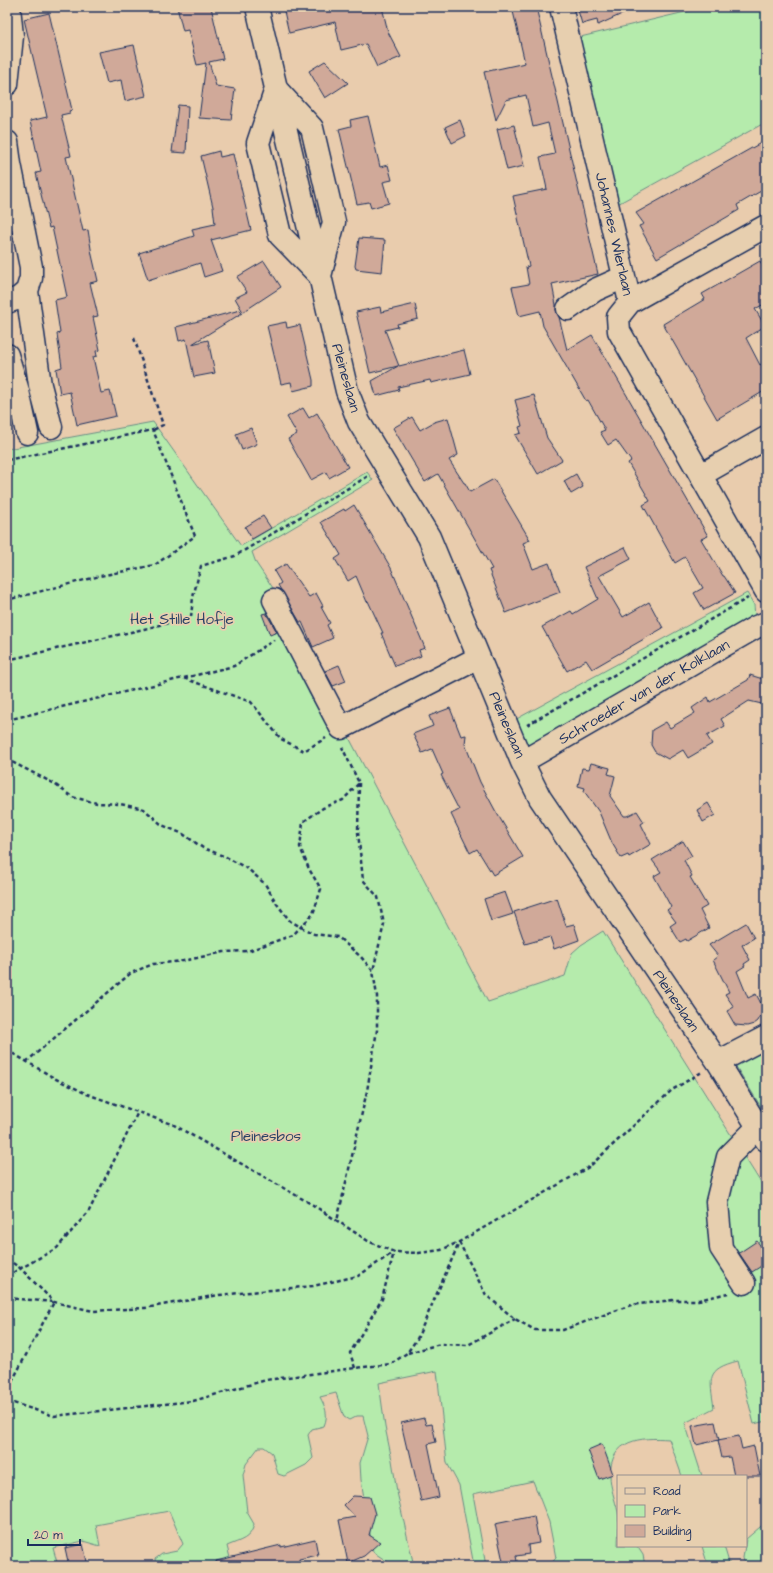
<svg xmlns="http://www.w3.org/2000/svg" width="773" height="1573" font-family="'Architects Daughter',sans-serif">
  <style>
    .green { fill: #b5ebac; stroke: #688d85 }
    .building { fill: #d0a999; stroke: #1b2f5e }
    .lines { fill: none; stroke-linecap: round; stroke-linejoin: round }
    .minor-casing { stroke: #1b2f5e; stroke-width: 25 }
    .path { stroke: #1b2f5e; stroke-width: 2.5; stroke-dasharray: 4 3; stroke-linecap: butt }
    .minor { stroke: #e7cfaf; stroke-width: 22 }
    .labels { text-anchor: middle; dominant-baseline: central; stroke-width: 3.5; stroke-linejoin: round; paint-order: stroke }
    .street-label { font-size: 15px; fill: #1b2f5e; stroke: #e7cfaf }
    .park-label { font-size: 15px; fill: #2a4266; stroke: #e7cfaf }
  </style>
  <rect width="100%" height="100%" fill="#e9ccad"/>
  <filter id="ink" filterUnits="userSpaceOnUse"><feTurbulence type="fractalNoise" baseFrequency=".025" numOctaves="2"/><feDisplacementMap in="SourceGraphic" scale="8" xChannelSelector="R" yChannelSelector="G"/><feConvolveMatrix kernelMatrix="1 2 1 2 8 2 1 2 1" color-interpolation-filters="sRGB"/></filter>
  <g filter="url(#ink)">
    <path class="green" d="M706,7H766V122L614,206L572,39Z
      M153,422L241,546L367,472L373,480L252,552L256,563L273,588L309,693L322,715L344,728L488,1002L565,976L572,953L581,945L603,931L766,1191V1421L754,1424L738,1361C705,1369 710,1379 714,1408L685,1423L702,1476H682L669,1439C640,1437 611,1439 610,1475C610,1487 615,1500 618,1512C620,1522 618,1535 618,1546H637L643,1555L645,1566H549L556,1558L549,1522L533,1481L473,1494L486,1566H474L459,1485L447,1463L437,1371L379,1383L385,1427L392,1460L397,1492L414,1566H394L373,1552L361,1480L360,1463L368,1436L363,1416H357L349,1420L344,1417L336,1393L320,1397C325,1407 329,1414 324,1426L312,1429L308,1435L313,1458L306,1465L284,1476L278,1474L272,1453L264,1447H259L246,1464L243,1475L247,1512L254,1524C251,1539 241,1540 227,1546L232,1566H156L155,1559L162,1554L177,1551L183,1544L169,1511L96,1525L100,1546L83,1541L53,1548L58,1566H7V449Z
      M747,593L754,605L755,617L530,747L523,748L511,722Z
      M766,1049V1115L735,1065Z
      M766,1522V1566H745L743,1558L746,1539Z
      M702,1546H724L730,1566H708Z"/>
    <path class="building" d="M177,7H211L223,59L209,62L216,86L235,89L231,120L199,118L206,63L197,65L188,30L183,31Z
      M283,7H382L388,32L401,57L377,67L366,44L341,50L335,22L289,33Z
      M512,7H536L598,274L552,284L556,305V310L559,317L567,350L592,335L708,536L701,539L723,576H724L735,593L704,610L694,593L703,588L685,557L675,563L643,505L650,501L628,463L631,461L616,440L608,445L600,432L605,430L588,400L586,401L582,394L543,326L540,311L519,316L512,287L529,284L526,267L529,266L513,196L547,189L540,157L555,154L548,123L533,127L526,95L506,100L496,120L484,72L525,63Z
      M577,7H639L631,11V12L622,14L598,25L597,20L582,24Z
      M49,13L72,110L69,111L70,113L61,115L71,156L66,157L83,231L88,230L92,255L98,281L90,283L98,316L93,317L100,350L96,351L97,356L93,357L101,393L110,391L116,416L77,425L70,392L60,394L56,369L62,367L57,334L60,333L55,300L67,297L52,227L49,228L36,173L41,172L30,121L47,117L24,19Z
      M134,45L146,96L125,101L121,80L107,83L99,52Z
      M325,61L348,83L325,98L309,71Z
      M178,105L188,106L186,153L172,152Z
      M368,116L380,167L388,165L392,180L383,182L389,203L371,208L369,202L357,204L339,129L351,126L350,120Z
      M460,120L466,136L452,143L445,127Z
      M514,125L524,166L507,170L497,129Z
      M766,140V188L737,205L739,210L657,258L639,226L644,224L636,213Z
      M219,151L220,157L233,154L251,230L211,240L222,271L204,277L200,263L148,280L139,253L194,236L192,229L215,224L213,207L201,156Z
      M359,238L385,240L382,272L356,269L355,266Z
      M264,261L281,287L243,312L235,298L247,292L237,277Z
      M760,261L766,272V303L755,309L765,326L746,338L760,365L766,361V390L717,419L663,324L705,299L702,294Z
      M415,304L418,319L397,324L398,327L385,330L399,366L464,350L470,374L431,383L430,380L398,387L399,390L376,396L372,381L398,366L370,373L356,312L380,307L381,312Z
      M240,310L242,313L192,344L208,340L215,373L194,377L186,339L179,341L176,327Z
      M286,322L287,328L300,325L313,380V386L293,391L291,382L281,384L267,326Z
      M534,395L547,438L562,460L538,474L515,435L521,433L519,427L522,426L515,400Z
      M303,408L309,418L317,413L348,467L329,478L326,472L311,480L288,439L297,434L287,417Z
      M412,417L420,430L434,422L448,418L458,455L449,460L464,483H465L470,492L494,479L530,540L523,543L533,569L549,563L560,592L506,613L489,570L492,569L438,474L425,482L393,428Z
      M251,428L257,444L242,450L236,434Z
      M576,474L583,487L571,494L564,481Z
      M354,505L391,568L425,648L419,650L421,656L395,666L381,633H383L368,601L367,602L356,576L348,581L335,559L341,555L321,522L344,509L345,511Z
      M263,516L271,528L252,539L245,527Z
      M625,547L631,559L599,576L623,617L649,602L663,628L592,669L586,660L567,671L542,627L571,611L573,614L598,599L584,567Z
      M286,564L309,597L316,593L323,606L321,607L330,623L327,625L333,638L313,647L302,622H300L278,585L281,583L274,571Z
      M266,613L277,632L270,635L262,614Z
      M339,665L346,681L333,686L325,671Z
      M750,675L766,680V705L749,701L721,719L725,726L707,736L712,744L688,758L683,750L668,759L655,752L651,745L652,730L666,722L670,728L695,713L692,708L708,697L710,702L748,680Z
      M450,708L461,736L466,735L465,744L480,782L495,810L523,857L493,875L477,849L470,853L451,814L459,810L441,775L443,774L432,749L422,753L413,734L433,726L429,716Z
      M591,763L610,768L608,774L615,776L610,796L624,816H627L637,811L644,822L641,824L651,844L629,857L628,855L621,858L612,843L599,812L584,791L585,788L578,786L582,768L589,769Z
      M708,803L715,815L703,822L697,810Z
      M683,841L692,856L684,860L692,876L690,877L707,906L700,910L709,928L687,941L686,939L680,942L670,926L676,922L667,910L671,907L654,876L661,872L652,860Z
      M505,892L513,914L491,921L484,899Z
      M557,898L566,926L574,924L579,940L554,949L550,937L525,944L514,912Z
      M746,923L754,938L742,945L750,960L744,964L745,966L737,971L748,998L756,994L764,1009L758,1021L754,1024L747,1026L735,1025L727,1011L734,1007L725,994L729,992L713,960L718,956L709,945Z
      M757,1241L766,1254V1263L752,1272L739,1253Z
      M424,1418L426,1425L432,1424L436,1442L428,1444L439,1497L421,1501L409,1449H407L401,1423Z
      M715,1422L719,1440L696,1445L692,1426Z
      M739,1436L742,1449L754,1446L760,1476H734L730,1457L722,1458L718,1440Z
      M602,1444L613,1474L599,1479L588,1450Z
      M353,1496L370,1497L375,1514L369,1535L380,1542L364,1556L348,1563L339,1520L355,1517L344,1505Z
      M534,1516L539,1543L528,1545L529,1554L516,1556L518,1566H504L495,1524Z
      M315,1539L318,1555L299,1559L300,1566H217L216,1561L281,1545V1547Z
      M83,1544L88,1566H69L65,1548Z"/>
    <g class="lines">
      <defs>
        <path id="minor" d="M257,7L347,391L359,422L429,537L522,762L540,798L718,1062L766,1140
          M561,7L630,302L618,317L619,331L766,591
          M7,84L12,36L9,7
          M276,89L312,128L334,222L320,276L280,235L258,143Z
          M7,142L10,164L31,267V278L27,291L40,385L51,427
          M7,302L19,298L27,291
          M630,302L766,226
          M568,309L595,290L624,277
          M7,355L18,391L27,433
          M701,475L766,438
          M274,600L341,728L478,658
          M522,762L756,627L766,623
          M718,1062L766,1037
          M744,1283L721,1248L717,1202L728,1157L758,1127"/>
      </defs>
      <use href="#minor" class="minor-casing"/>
      <path class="path" d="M134,338L163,425L153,430
        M7,460L153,430L195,536L155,565L100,576L7,600
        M7,660L144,629L191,617L193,597L201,566L235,556L370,475
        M184,678L234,666L274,640
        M7,720L183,678L251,702L281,739L304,751L326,738
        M527,725L748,598
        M7,758L10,761L53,783L72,797L97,803L120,804L144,809L162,825L183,834L203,848L226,857L248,869L265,884L277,904L290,921L314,934L338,937L361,957L373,971L377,996V1030L367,1091L337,1221
        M359,783L358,832L363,880L378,897L384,924L373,971
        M7,1050L56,1079L87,1094L174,1125L313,1205L368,1241L394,1252L419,1253L441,1250L459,1242L589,1167L672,1090L702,1072
        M26,1062L131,973L153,964L183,961L224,952L248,951L293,935L313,914L321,889L309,869L300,847L303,822L323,808L343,800L359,783L342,747
        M459,1242L486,1295L515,1319L535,1330H563L631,1305L673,1300H699L728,1293
        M7,1259L20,1268L54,1302L93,1311L145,1308L219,1295L313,1286L358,1276L394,1252
        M7,1276L57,1248L89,1211L138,1112
        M7,1298L54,1302L7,1391
        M408,1353L440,1344L468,1345L515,1319
        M355,1368L350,1353L382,1299L394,1252
        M7,1401L54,1416L193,1401L266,1380L355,1368L391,1364L407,1353L417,1339L459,1243"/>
      <use href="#minor" class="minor"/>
    </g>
  </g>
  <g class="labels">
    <g class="street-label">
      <text transform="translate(614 234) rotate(77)">Johannes Wierlaan</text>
      <text transform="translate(346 378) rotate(74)">Pleineslaan</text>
      <text transform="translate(644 692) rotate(-30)">Schroeder van der Kolklaan</text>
      <text transform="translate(507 725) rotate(67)">Pleineslaan</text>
      <text transform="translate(676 1001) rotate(56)">Pleineslaan</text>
    </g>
    <g class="park-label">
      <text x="182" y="619">Het Stille Hofje</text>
      <text x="266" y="1136">Pleinesbos</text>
    </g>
  </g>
  <rect width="773" height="1573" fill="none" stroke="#e7cfaf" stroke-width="24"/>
  <rect x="12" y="12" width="749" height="1549" fill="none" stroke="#1b2f5e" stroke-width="1.5" filter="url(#ink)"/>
  <rect x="617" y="1475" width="130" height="72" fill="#e7cfaf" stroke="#958f8f"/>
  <rect x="625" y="1488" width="20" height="6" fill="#e7cfaf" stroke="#958f8f"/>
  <text x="653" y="1495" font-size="12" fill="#1b2f5e">Road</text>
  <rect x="625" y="1505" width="20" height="12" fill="#b5ebac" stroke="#958f8f"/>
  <text x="653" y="1515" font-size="12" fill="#1b2f5e">Park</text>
  <rect x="625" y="1525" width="20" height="12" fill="#d0a999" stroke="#958f8f"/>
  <text x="653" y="1535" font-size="12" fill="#1b2f5e">Building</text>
  <path d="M28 1539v6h52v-6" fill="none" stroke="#1b2f5e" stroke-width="2"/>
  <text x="34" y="1539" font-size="12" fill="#1b2f5e" stroke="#e7cfaf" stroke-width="3" paint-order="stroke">20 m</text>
</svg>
